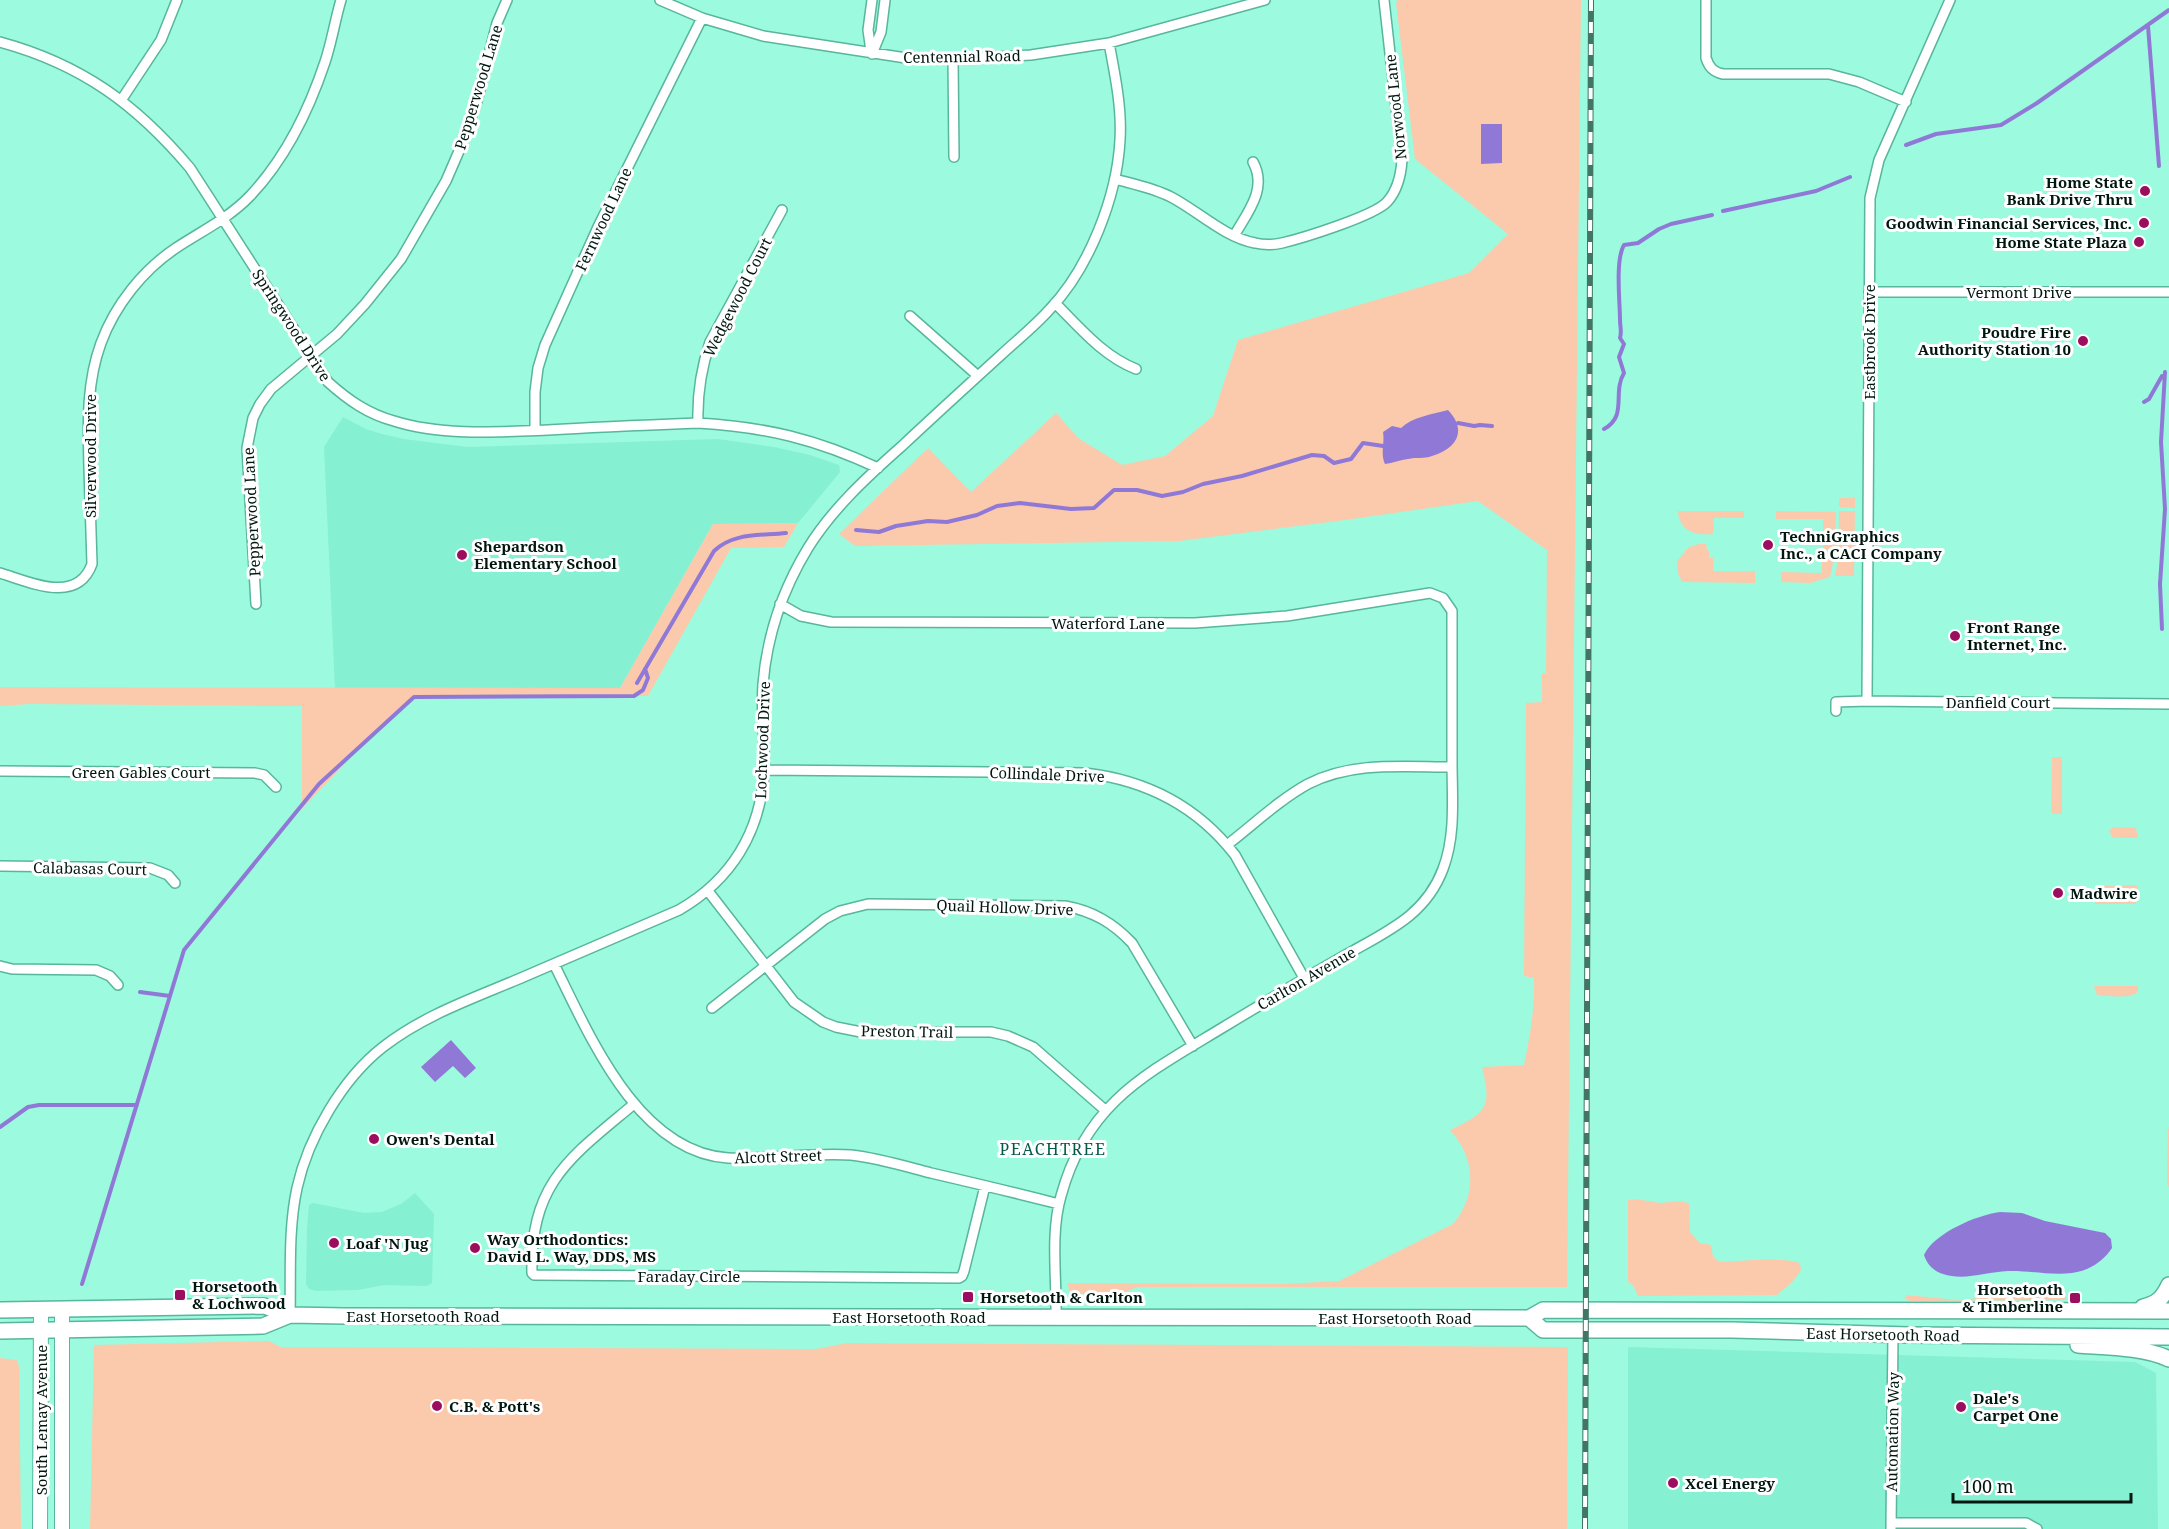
<svg xmlns="http://www.w3.org/2000/svg" width="2169" height="1529" font-family="'Noto Serif',serif">
  <style>
    .built { fill: #86f0d2 }
    .green { fill: #fbcaac }
    .water { fill: #9079d6 }
    .lines { fill: none; stroke-linecap: round; stroke-linejoin: round }
    .stream { stroke: #9079d6; stroke-width: 4 }
    .street-casing { stroke: #57b69c; stroke-width: 12 }
    .secondary-casing { stroke: #57b69c; stroke-width: 16 }
    .primary-casing { stroke: #57b69c; stroke-width: 18 }
    .street { stroke: #fff; stroke-width: 9 }
    .secondary { stroke: #fff; stroke-width: 14 }
    .primary { stroke: #fff; stroke-width: 15 }
    .rail-casing { stroke: #417565; stroke-width: 6 }
    .rail { stroke: #fff; stroke-width: 4; stroke-dasharray: 11; stroke-linecap: butt }
    .poi-dot { fill: #9b0e5f; stroke: #fff; stroke-width: 2 }
    .labels { text-anchor: middle; dominant-baseline: central; stroke-width: 6; stroke-linejoin: round; paint-order: stroke }
    .street-label { font-size: 15px; fill: #001710; stroke: #fff }
    .poi-label { font-size: 15px; font-weight: bold; fill: #001710; stroke: #fff; text-anchor: start }
    .neighbourhood-label { font-size: 16px; letter-spacing: 1.5px; fill: #055a49; stroke: #fff }
  </style>
  <rect width="100%" height="100%" fill="#9cfade"/>
  <path class="built" d="M343,417L366,429L382,434L404,439L467,447L718,439L774,447L810,455L839,465L840,472L798,523L713,524L620,688L335,689L324,447Z
    M415,1193L434,1214L432,1283L427,1286L384,1285L358,1290L316,1291L309,1289L306,1284L307,1228L309,1205L313,1203L364,1213L382,1212L401,1204Z
    M1628,1347L2135,1362L2156,1373L2158,1529H1628Z"/>
  <path class="green" d="M1398,0H1581L1567,1287H1138L1121,1293L1075,1294L1070,1292L1067,1283L1284,1284L1339,1281L1453,1224C1477,1196 1476,1158 1450,1130C1487,1113 1492,1107 1482,1067L1524,1065C1530,1036 1535,1008 1534,978L1524,976L1526,703L1542,702V673H1546L1547,550L1478,501L1345,520L1179,541L855,546L839,534L928,448L971,492L1056,413L1078,438L1122,465L1165,456L1213,416L1238,340L1469,273L1508,234L1415,159L1396,3Z
    M1839,498H1855V508L1839,507Z
    M1678,511H1744V518H1714L1713,534C1696,536 1679,531 1678,511Z
    M1776,511L1836,512L1835,554L1830,577L1810,583L1781,582V572L1822,573V562H1828V550H1823V519H1776Z
    M1839,511H1855L1854,576H1835L1838,561Z
    M798,523L784,547L731,548L648,696L413,697L357,751L302,809V706L30,704L0,706V687L620,688L713,524Z
    M1699,544H1706L1707,549L1709,551V558H1713V571H1755V583L1682,582L1678,573L1677,561L1689,547Z
    M2052,757H2062V814H2053L2051,811Z
    M2113,827L2136,828L2138,838H2113L2109,831Z
    M2136,885L2138,887L2136,904H2095L2097,886Z
    M2094,986H2138V992C2128,999 2109,996 2097,995Z
    M2168,1127L2169,1130V1188L2167,1182Z
    M1635,1199L1661,1203L1678,1201L1689,1203L1690,1232L1700,1243L1711,1245L1713,1257L1720,1262C1746,1261 1773,1257 1798,1262L1801,1267L1800,1272L1792,1282L1777,1295L1638,1296L1633,1285L1628,1282V1200Z
    M2049,1290L2066,1292V1300L1910,1301L1904,1298L1907,1295L1957,1300L1980,1298L2010,1291Z
    M269,1341L281,1347L816,1349L847,1343L1568,1347L1567,1529H90L94,1345Z
    M0,1358L17,1360L19,1367L21,1529H0Z"/>
  <path class="water" d="M1481,124H1502V163L1481,164Z
    M1448,410C1467,430 1458,448 1432,456C1424,459 1416,457 1408,459C1400,460 1393,463 1385,464C1380,453 1385,444 1383,432L1392,426L1401,428C1412,417 1433,414 1448,410Z
    M451,1040L476,1068L465,1078L453,1066L435,1082L421,1067Z
    M2000,1212L2022,1213L2045,1221L2105,1233L2111,1239L2112,1248C2106,1257 2098,1264 2087,1269C2063,1279 2033,1270 2008,1271C1986,1272 1964,1281 1943,1274C1933,1271 1927,1264 1924,1255C1934,1233 1977,1215 2000,1212Z"/>
  <g class="lines">
    <path class="stream" d="M2148,26L2159,166
      M1906,145L1936,134L2001,125L2037,103L2169,10
      M1723,211L1816,191L1850,177
      M2144,402L2149,399L2162,376
      M1458,423L1474,426L1480,425L1492,426
      M1604,429C1628,416 1612,393 1624,373L1619,357L1624,344L1620,338C1622,331 1620,327 1620,320C1620,302 1615,260 1624,245L1638,243L1659,229L1671,224L1712,215
      M856,530L879,532L896,526L928,521L947,522L977,515L997,506L1020,503L1071,509L1094,508L1114,490H1137L1162,496L1183,492L1203,484L1242,476L1312,455L1324,456L1334,463L1351,459L1363,443L1383,446
      M2162,629L2160,584L2165,509L2161,442L2165,372
      M637,683L714,551C734,532 761,536 786,533
      M140,992L170,996
      M0,1127L28,1107L39,1105H137
      M82,1284L184,950L319,784L414,697L634,696L643,690L648,678L645,669"/>
    <defs>
      <path id="street" d="M660,0L702,18L763,36L906,58L953,59L1031,55L1109,43L1265,0
        M1706,0V58C1709,67 1713,72 1723,74H1829L1859,82L1906,102
        M0,42C81,64 136,104 190,168L328,382C348,400 368,414 394,421C441,436 500,432 548,430C598,427 648,425 698,423C766,427 816,439 878,468
        M871,51L868,30L872,0
        M872,54L881,32L885,0
        M953,59L954,157
        M122,99L161,40L177,0
        M1115,179C1133,184 1154,188 1171,197C1198,211 1224,237 1255,243C1263,245 1273,245 1282,243C1303,238 1374,216 1387,202C1398,190 1401,175 1402,160L1384,0
        M1234,236C1247,213 1268,189 1253,162
        M1869,292H2169
        M1055,303C1080,328 1103,356 1136,369
        M910,316L978,376
        M698,423C697,394 701,369 710,342L782,210
        M535,430V392L538,368L545,345L598,227L702,18
        M0,573C30,582 77,605 92,564C91,532 90,500 89,468C88,425 86,384 101,343C115,305 143,270 176,248C202,231 229,218 250,196C286,158 309,110 325,62C332,41 335,20 341,0
        M256,604L247,448L253,418L260,404L271,389L337,334L365,304L401,259L446,181L459,151L477,101L497,23L507,0
        M780,604L801,616L831,622L1195,623L1287,616L1430,593L1443,598L1452,611C1452,661 1452,711 1452,761C1452,797 1456,835 1443,869C1426,914 1390,930 1351,952C1308,976 1265,1002 1222,1028C1146,1074 1086,1103 1061,1196C1050,1234 1057,1278 1056,1318
        M1867,701L1870,198L1879,160L1950,0
        M1836,711V702L1867,701L2169,704
        M764,770L1085,773C1146,780 1197,806 1235,855L1304,978
        M0,771L255,773L264,775L276,787
        M1227,845C1253,825 1279,800 1308,784C1353,761 1404,767 1452,767
        M0,866L150,868L168,875L175,883
        M708,891L794,1002L823,1022L836,1027L861,1032H991L1008,1036L1033,1047L1105,1110
        M554,964C589,1034 637,1152 728,1158C769,1160 810,1152 851,1155C878,1158 904,1166 931,1173C974,1183 1016,1193 1059,1204
        M0,966L12,969L96,970L110,976L118,985
        M712,1008L825,919L840,911L868,904L1065,906C1093,911 1113,923 1132,943L1193,1046
        M634,1104C571,1157 530,1182 532,1273L534,1275L959,1278L962,1276L964,1271L985,1186
        M290,1315C291,1273 288,1230 297,1188C308,1138 342,1079 383,1047C424,1015 474,998 521,978C574,955 627,932 679,910C731,880 761,832 764,771C765,742 761,713 763,684C767,635 783,589 808,548C832,509 868,476 902,446C935,415 968,385 1001,355C1017,340 1035,326 1050,309C1089,268 1117,197 1120,140C1122,108 1115,75 1109,43
        M1891,1523H2026L2037,1529
        M1891,1529L1893,1334"/>
      <path id="secondary" d="M62,1311V1529
        M40,1529L41,1310"/>
      <path id="primary" d="M2143,1307C2157,1304 2163,1298 2169,1285
        M0,1310L264,1306L290,1315L344,1316L1518,1318H1529L1543,1310L2169,1311
        M1529,1318L1543,1330H1732L1909,1335L2169,1337
        M0,1331L263,1326L290,1315
        M2078,1345C2105,1347 2145,1347 2169,1359"/>
    </defs>
    <use href="#street" class="street-casing"/>
    <use href="#secondary" class="secondary-casing"/>
    <use href="#primary" class="primary-casing"/>
    <use href="#street" class="street"/>
    <use href="#secondary" class="secondary"/>
    <use href="#primary" class="primary"/>
    <defs>
      <path id="rail" d="M1585,1529L1591,0"/>
    </defs>
    <use href="#rail" class="rail-casing"/>
    <use href="#rail" class="rail"/>
  </g>
  <g class="poi-dot">
    <circle cx="2145" cy="191" r="6"/>
    <circle cx="2144" cy="223" r="6"/>
    <circle cx="2139" cy="242" r="6"/>
    <circle cx="2083" cy="341" r="6"/>
    <circle cx="1768" cy="545" r="6"/>
    <circle cx="462" cy="555" r="6"/>
    <circle cx="1955" cy="636" r="6"/>
    <circle cx="2058" cy="893" r="6"/>
    <circle cx="374" cy="1139" r="6"/>
    <circle cx="334" cy="1243" r="6"/>
    <circle cx="475" cy="1248" r="6"/>
    <rect x="174" y="1289" width="12" height="12" rx="3"/>
    <rect x="962" y="1291" width="12" height="12" rx="3"/>
    <rect x="2069" y="1292" width="12" height="12" rx="3"/>
    <circle cx="437" cy="1406" r="6"/>
    <circle cx="1961" cy="1407" r="6"/>
    <circle cx="1673" cy="1483" r="6"/>
  </g>
  <g class="labels">
    <g class="street-label">
      <text transform="translate(962 56) rotate(-1)">Centennial Road</text>
      <text transform="translate(478 87) rotate(-73)">Pepperwood Lane</text>
      <text transform="translate(1395 107) rotate(-96)">Norwood Lane</text>
      <text transform="translate(603 219) rotate(-65)">Fernwood Lane</text>
      <text x="2019" y="292">Vermont Drive</text>
      <text transform="translate(737 297) rotate(-63)">Wedgewood Court</text>
      <text transform="translate(292 325) rotate(57)">Springwood Drive</text>
      <text transform="translate(1869 342) rotate(-90)">Eastbrook Drive</text>
      <text transform="translate(90 456) rotate(-90)">Silverwood Drive</text>
      <text transform="translate(251 512) rotate(-93)">Pepperwood Lane</text>
      <text x="1108" y="623">Waterford Lane</text>
      <text x="1998" y="702">Danfield Court</text>
      <text transform="translate(762 740) rotate(-88)">Lochwood Drive</text>
      <text x="141" y="772">Green Gables Court</text>
      <text transform="translate(1047 774) rotate(2)">Collindale Drive</text>
      <text transform="translate(90 868) rotate(1)">Calabasas Court</text>
      <text transform="translate(1005 907) rotate(2)">Quail Hollow Drive</text>
      <text transform="translate(1306 978) rotate(-30)">Carlton Avenue</text>
      <text transform="translate(907 1031) rotate(1)">Preston Trail</text>
      <text transform="translate(778 1156) rotate(-2)">Alcott Street</text>
      <text x="689" y="1276">Faraday Circle</text>
      <text x="423" y="1316">East Horsetooth Road</text>
      <text x="909" y="1317">East Horsetooth Road</text>
      <text x="1395" y="1318">East Horsetooth Road</text>
      <text transform="translate(1883 1334) rotate(1)">East Horsetooth Road</text>
      <text transform="translate(41 1420) rotate(-90)">South Lemay Avenue</text>
      <text transform="translate(1892 1432) rotate(-89)">Automation Way</text>
    </g>
    <g class="poi-label">
      <text x="2133" y="182" text-anchor="end">Home State<tspan x="2133" dy="17">Bank Drive Thru</tspan></text>
      <text x="2132" y="223" text-anchor="end">Goodwin Financial Services, Inc.</text>
      <text x="2127" y="242" text-anchor="end">Home State Plaza</text>
      <text x="2071" y="332" text-anchor="end">Poudre Fire<tspan x="2071" dy="17">Authority Station 10</tspan></text>
      <text x="1780" y="536">TechniGraphics<tspan x="1780" dy="17">Inc., a CACI Company</tspan></text>
      <text x="474" y="546">Shepardson<tspan x="474" dy="17">Elementary School</tspan></text>
      <text x="1967" y="627">Front Range<tspan x="1967" dy="17">Internet, Inc.</tspan></text>
      <text x="2070" y="893">Madwire</text>
      <text x="386" y="1139">Owen's Dental</text>
      <text x="487" y="1239">Way Orthodontics:<tspan x="487" dy="17">David L. Way, DDS, MS</tspan></text>
      <text x="346" y="1243">Loaf 'N Jug</text>
      <text x="192" y="1286">Horsetooth<tspan x="192" dy="17">&amp; Lochwood</tspan></text>
      <text x="2063" y="1289" text-anchor="end">Horsetooth<tspan x="2063" dy="17">&amp; Timberline</tspan></text>
      <text x="980" y="1297">Horsetooth &amp; Carlton</text>
      <text x="1973" y="1398">Dale's<tspan x="1973" dy="17">Carpet One</tspan></text>
      <text x="449" y="1406">C.B. &amp; Pott's</text>
      <text x="1685" y="1483">Xcel Energy</text>
    </g>
    <g class="neighbourhood-label">
      <text x="1053" y="1149">PEACHTREE</text>
    </g>
  </g>
  <path d="M1953 1493v9h178v-9" fill="none" stroke="#001710" stroke-width="3"/>
  <text x="1962" y="1493" font-size="18" fill="#001710" stroke="#ffffff" stroke-width="4.5" paint-order="stroke">100 m</text>
</svg>
